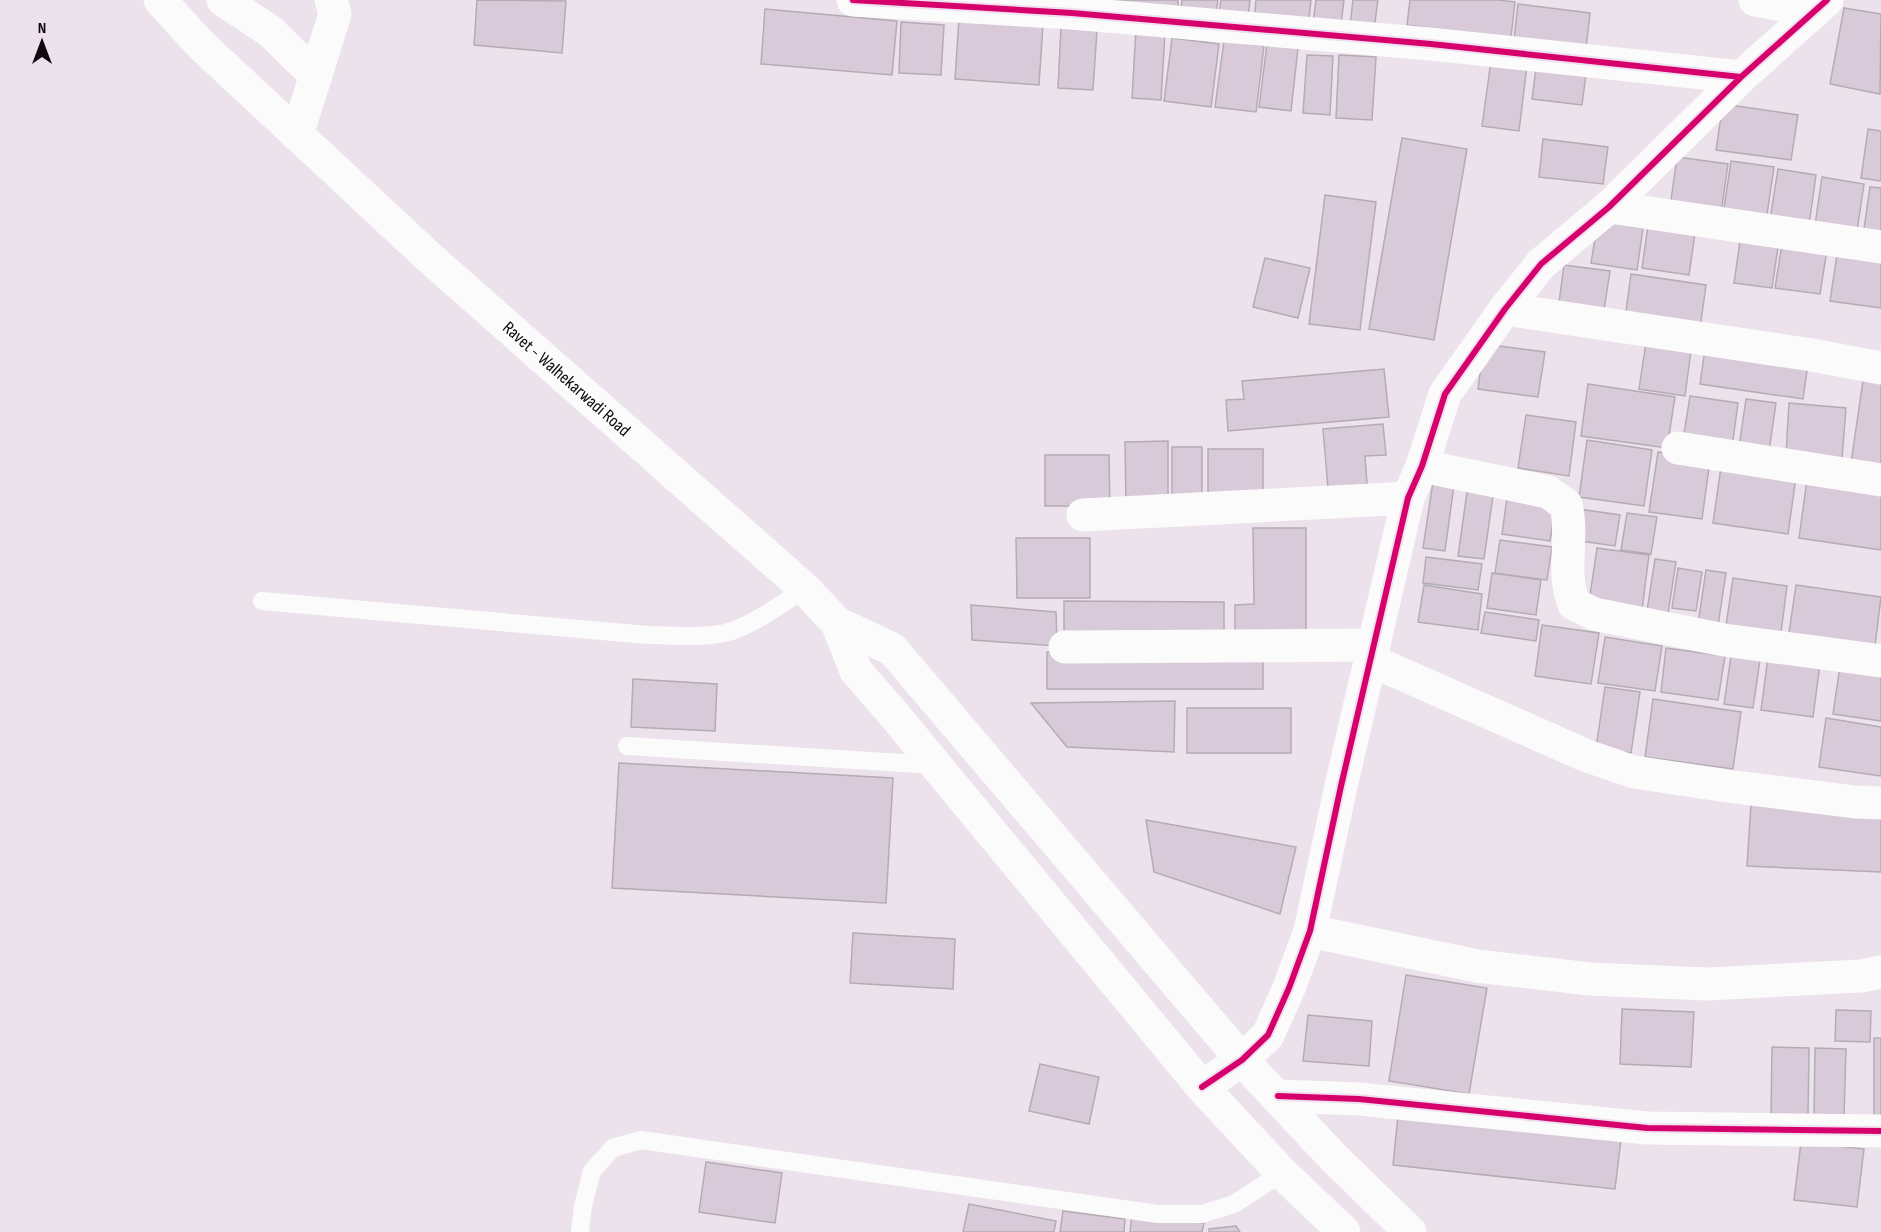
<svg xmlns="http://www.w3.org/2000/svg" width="1881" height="1232" font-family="'Sofia Sans Condensed',sans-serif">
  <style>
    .building { fill: #d9cad9; stroke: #b3acb3; stroke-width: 1.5 }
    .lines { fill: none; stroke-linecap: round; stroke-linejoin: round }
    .service { stroke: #fcfbfc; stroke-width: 18 }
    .minor { stroke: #fcfbfc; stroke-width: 33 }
    .tertiary { stroke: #fcfbfc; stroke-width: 33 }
    .primary { stroke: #fcfbfc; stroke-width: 33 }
    .cycleway-casing { stroke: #efdfef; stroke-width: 10 }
    .cycleway { stroke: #d6006c; stroke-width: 6 }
    .labels { text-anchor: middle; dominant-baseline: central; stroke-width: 4.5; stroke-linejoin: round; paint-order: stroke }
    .street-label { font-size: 18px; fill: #0f0a0f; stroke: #efdfef }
  </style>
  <rect width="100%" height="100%" fill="#ece2ec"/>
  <path class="building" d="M477,0L566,1L562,53L474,45Z
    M1114,0H1178V9L1114,4Z
    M1182,0H1218L1216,12L1181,8Z
    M1221,0H1250L1248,17L1219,14Z
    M1256,0H1311L1308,28L1254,22Z
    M1316,0H1344L1340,32L1312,30Z
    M1353,0H1378L1373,36L1349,34Z
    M1410,0H1499L1515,2L1511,37L1407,25Z
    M1518,4L1590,13L1586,49L1514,40Z
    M1844,8L1881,14L1880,94L1830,84Z
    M765,9L897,21L892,75L761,64Z
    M959,19L1043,25L1039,85L955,79Z
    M901,22L944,25L941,75L899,73Z
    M1061,27L1097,30L1093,90L1058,88Z
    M1136,30L1165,32L1161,100L1132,98Z
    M1172,38L1219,44L1211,107L1164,101Z
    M1224,41L1264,46L1256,112L1215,107Z
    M1267,44L1298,48L1291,111L1259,107Z
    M1307,55L1333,56L1330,115L1303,113Z
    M1339,55L1376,57L1372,120L1336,118Z
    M1491,61L1527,65L1519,131L1482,126Z
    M1536,68L1586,74L1582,105L1532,99Z
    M1723,104L1798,115L1791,160L1716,150Z
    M1868,129L1881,131V181L1861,178Z
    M1402,138L1467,149L1434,340L1369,329Z
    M1543,139L1608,147L1603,184L1539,177Z
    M1677,157L1728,164L1721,214L1670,207Z
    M1731,161L1774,167L1766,221L1723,215Z
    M1778,169L1816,175L1808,232L1769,226Z
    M1822,177L1864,184L1857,231L1815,225Z
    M1870,187L1881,188V239L1863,236Z
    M1325,195L1376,202L1360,330L1309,324Z
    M1649,219L1696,226L1689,275L1642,268Z
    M1598,221L1643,228L1637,270L1591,263Z
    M1741,234L1779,240L1772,288L1734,283Z
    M1782,244L1827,250L1820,294L1775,288Z
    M1837,255L1881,261V308L1830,301Z
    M1265,258L1310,268L1298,318L1253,307Z
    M1564,265L1610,271L1603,317L1558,310Z
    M1631,274L1706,285L1700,329L1625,319Z
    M1647,336L1692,343L1685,396L1639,389Z
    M1484,344L1545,352L1538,397L1478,389Z
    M1705,349L1808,364L1803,399L1700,384Z
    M1384,369L1389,417L1228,431L1226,400L1244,399L1242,381Z
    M1864,374L1881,376V467L1851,463Z
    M1588,384L1675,397L1667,448L1581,436Z
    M1690,396L1738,403L1732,447L1683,440Z
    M1746,399L1776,403L1769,451L1739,447Z
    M1789,403L1846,408L1842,458L1786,454Z
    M1526,415L1576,422L1569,476L1518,468Z
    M1383,424L1386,455L1365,456L1367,484L1328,488L1323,429Z
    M1587,440L1652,450L1644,506L1579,497Z
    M1168,441V504H1126L1125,442Z
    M1172,447H1202V496H1172Z
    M1208,449H1263V497L1208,498Z
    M1658,452L1710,460L1702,519L1649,512Z
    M1045,455H1109L1110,506H1045Z
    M1721,467L1796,477L1788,534L1713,523Z
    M1807,480L1881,490V550L1799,538Z
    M1433,482L1454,485L1445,551L1423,548Z
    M1468,485L1494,489L1484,559L1458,556Z
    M1507,498L1556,504L1550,541L1502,534Z
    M1579,509L1620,515L1615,546L1574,540Z
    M1627,513L1657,517L1651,554L1621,550Z
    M1253,528H1306V641H1235V605L1254,604Z
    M1016,538H1090V598H1017Z
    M1500,540L1552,547L1547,580L1495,573Z
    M1597,548L1649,555L1642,610L1589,602Z
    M1426,557L1482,564L1478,590L1423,583Z
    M1655,559L1676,562L1667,620L1646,617Z
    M1678,568L1702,572L1696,611L1672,608Z
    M1706,570L1726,573L1717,632L1697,630Z
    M1492,573L1541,580L1536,615L1487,608Z
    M1733,578L1787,586L1780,640L1725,632Z
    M1424,585L1482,594L1478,630L1418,622Z
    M1796,585L1881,597L1875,646L1789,633Z
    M1064,601L1224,602V643H1064Z
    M971,605L1056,612L1057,646L972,640Z
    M1485,612L1539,620L1536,641L1481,633Z
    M1542,625L1599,633L1591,684L1535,676Z
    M1605,637L1662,646L1655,691L1598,683Z
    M1666,648L1725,656L1718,700L1661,692Z
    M1047,652H1263V689H1047Z
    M1731,656L1760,660L1753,708L1724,704Z
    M1768,657L1820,664L1813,717L1761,710Z
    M1840,666L1881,672V721L1833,714Z
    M633,679L717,684L715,731L631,727Z
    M1605,687L1640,692L1631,753L1596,748Z
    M1653,699L1741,712L1733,769L1645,757Z
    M1175,701L1174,752L1067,747L1031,703Z
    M1187,708H1291V753H1187Z
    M1826,718L1881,727V776L1819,767Z
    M619,763L893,778L886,903L612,888Z
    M1751,803L1881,810V872L1747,866Z
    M1146,820L1296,847L1280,914L1154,872Z
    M853,933L955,939L953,989L850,983Z
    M1406,975L1487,988L1469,1094L1389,1081Z
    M1622,1009L1694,1012L1691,1067L1620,1064Z
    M1836,1010L1871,1011L1870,1042L1835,1041Z
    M1308,1015L1372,1021L1369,1066L1303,1061Z
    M1874,1038H1881V1121H1874Z
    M1772,1047L1809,1048L1808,1118L1771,1117Z
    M1815,1048L1846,1049L1844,1118L1814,1117Z
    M1040,1064L1099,1077L1089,1124L1029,1111Z
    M1398,1115L1621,1139L1615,1189L1393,1165Z
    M1801,1142L1864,1149L1857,1207L1794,1200Z
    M706,1162L782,1173L775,1223L699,1212Z
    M969,1204L1056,1221L1054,1232H963Z
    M1063,1211L1125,1219L1124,1232H1060Z
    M1132,1214L1204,1223L1202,1232H1130Z
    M1236,1226L1240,1232H1209V1229Z"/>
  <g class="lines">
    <path class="service" d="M262,601L648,635C675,635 707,639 732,631C758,622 782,603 805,589
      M627,746L935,765
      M580,1232L583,1206L592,1171L613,1148L641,1140L1158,1214H1202L1234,1204L1282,1173"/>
    <path class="minor" d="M853,0L1072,13L1431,44L1741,77
      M1755,0L1815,11
      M1609,207L1881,247
      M1505,309L1812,355L1881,368
      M1678,448L1881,480
      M1422,466L1548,492L1566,505C1574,537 1561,573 1574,604L1594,614L1724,640L1881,661
      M1083,515L1408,498
      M1065,647L1374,645
      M1370,660L1587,756L1634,772L1727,786L1855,802L1881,803
      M1310,931L1477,966L1590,979L1707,984L1861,976L1881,972
      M1278,1096L1359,1099L1647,1128L1881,1131"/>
    <path class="tertiary" d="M1202,1087L1242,1060L1268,1035L1289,988L1310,931L1341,786L1408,498L1422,466L1445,394L1505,309L1541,264L1609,207L1741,77L1827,0"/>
    <g class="primary">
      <path id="s1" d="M160,0L200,44L431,259L805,589L837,623L856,671L891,711L1202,1087L1282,1173L1344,1232"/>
      <path d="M223,0L270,31L316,76"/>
      <path d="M297,135L335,14L331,0"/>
      <path d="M837,623L892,649L1242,1060L1334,1158L1410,1232"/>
    </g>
    <defs>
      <path id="cycleway" d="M853,0L1072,13L1431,44L1741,77
        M1202,1087L1242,1060L1268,1035L1289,988L1310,931L1341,786L1408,498L1422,466L1445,394L1505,309L1541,264L1609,207L1741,77L1827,0
        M1278,1096L1359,1099L1647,1128L1881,1131"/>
    </defs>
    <use href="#cycleway" class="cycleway-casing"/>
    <use href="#cycleway" class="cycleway"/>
  </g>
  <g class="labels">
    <g class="street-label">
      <text stroke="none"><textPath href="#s1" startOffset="556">Ravet - Walhekarwadi Road</textPath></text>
    </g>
  </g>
  <g transform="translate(42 42)" stroke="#efdfef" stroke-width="4.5" paint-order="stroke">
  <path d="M0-4.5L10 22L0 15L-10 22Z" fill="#0f0a0f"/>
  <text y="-9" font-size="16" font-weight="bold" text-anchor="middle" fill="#0f0a0f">N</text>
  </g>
</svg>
